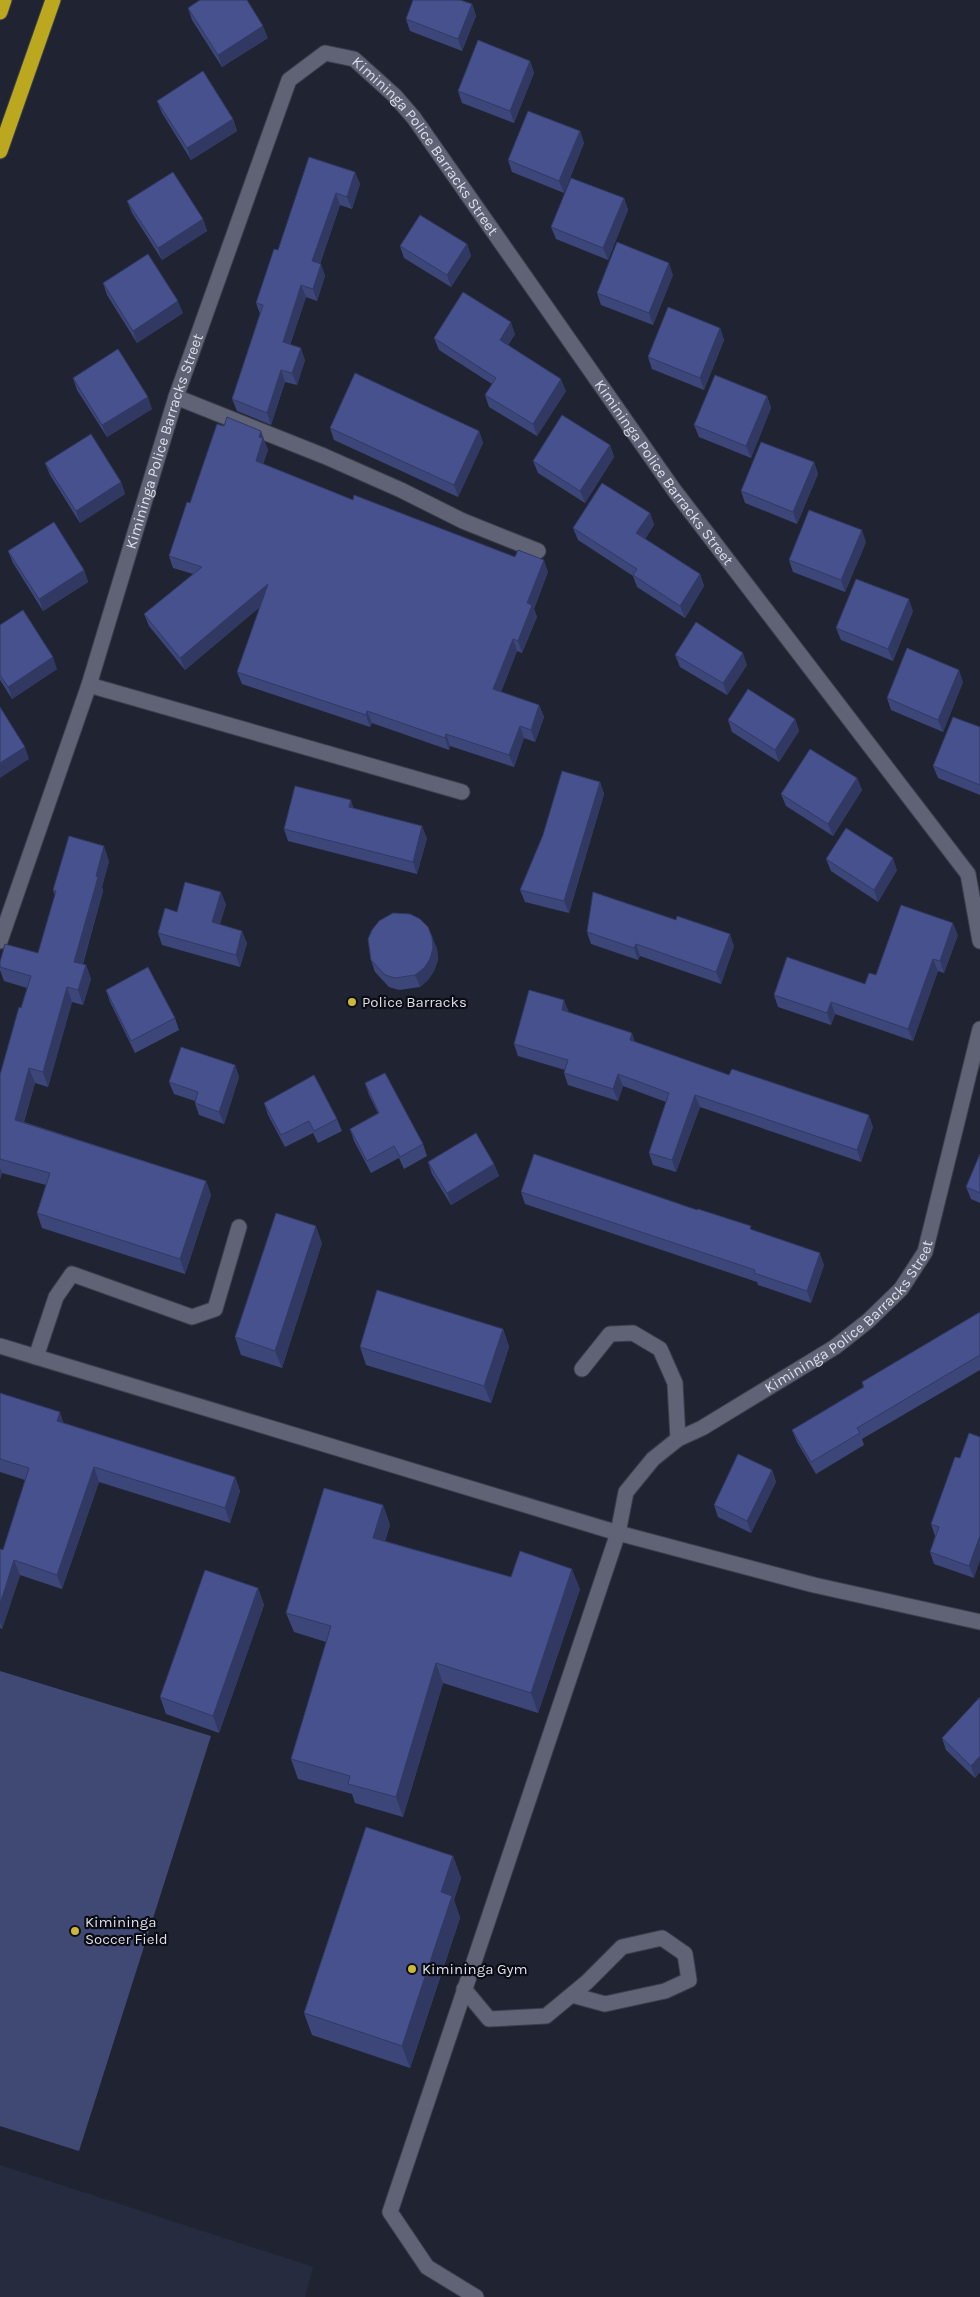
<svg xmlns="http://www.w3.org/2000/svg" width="980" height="2297" font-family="Karla,sans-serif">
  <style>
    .built { fill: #272b40 }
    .green { fill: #404974 }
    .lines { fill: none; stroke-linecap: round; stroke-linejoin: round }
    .lane-casing { stroke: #3c3f4c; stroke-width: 17 }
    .street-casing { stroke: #3c3f4c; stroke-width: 17 }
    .highway-casing { stroke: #3c3f4c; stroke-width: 17 }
    .lane { stroke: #5f6375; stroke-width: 15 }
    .street { stroke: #5f6375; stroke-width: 15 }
    .highway { stroke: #bba81f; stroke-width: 15 }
    .wall { fill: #3c4679 }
    .shaded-wall { fill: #313963 }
    .building { fill: #46518d; stroke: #313963 }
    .poi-dot { fill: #ccb939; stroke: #0c0d14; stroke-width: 2 }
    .labels { text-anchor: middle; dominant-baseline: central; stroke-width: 4.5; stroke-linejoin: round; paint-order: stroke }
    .street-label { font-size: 15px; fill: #dcdfe9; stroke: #0c0d14 }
    .poi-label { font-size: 15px; fill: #dcdfe9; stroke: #0c0d14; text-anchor: start }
  </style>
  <rect width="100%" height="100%" fill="#202432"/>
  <path class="built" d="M0,2165L313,2267L305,2297H0Z"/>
  <path class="green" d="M0,1671L211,1736L79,2151L0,2126Z"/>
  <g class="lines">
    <defs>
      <path id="lane" d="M36,1357L56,1297L72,1274L192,1317L215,1309L239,1227
        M582,1369L610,1334L633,1333L660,1349L675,1383L678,1439"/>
      <g id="street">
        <path d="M176,397L324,456L401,490L463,521L538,551"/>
        <path d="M89,685L462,792"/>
        <path id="s1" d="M0,941L89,685L176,397L289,80L325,53L354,59L395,96L414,118L674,490L968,874L980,941"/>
        <path d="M0,1346L618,1533L814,1585L980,1622"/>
        <path d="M464,1989L489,2019L546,2016L587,1982L622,1947L662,1938L685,1954L689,1980L665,1991L605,2004L572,1995"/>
        <path id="s2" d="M476,2297L427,2267L390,2212L618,1533L626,1492L653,1459L678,1439L702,1428L835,1347L868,1321L901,1289L925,1252L980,1029"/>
      </g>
      <path id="highway" d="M0,12L4,0
        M0,151L53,0"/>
    </defs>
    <use href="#lane" class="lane-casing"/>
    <use href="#street" class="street-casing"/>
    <use href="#highway" class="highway-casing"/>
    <use href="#lane" class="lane"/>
    <use href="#street" class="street"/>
    <use href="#highway" class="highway"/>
  </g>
  <path class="wall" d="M472,4L476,16L462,51L410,31L406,19Z
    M188,8L268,38L222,67L192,20Z
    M530,61L534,73L514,123L462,103L458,91Z
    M157,101L233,119L237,131L191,160L162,113Z
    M580,131L584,143L564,193L512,172L508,160Z
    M355,172L360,184L352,209L340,205L320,264L325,276L317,301L306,297L290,345L305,360L297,385L285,382L271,425L237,411L232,399L260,314L256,303L278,250Z
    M624,198L628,210L608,260L556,239L551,227Z
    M127,201L203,219L207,231L162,260L132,213Z
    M467,244L471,256L451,287L404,258L400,246Z
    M673,275L653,325L601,305L597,293Z
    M103,283L183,313L137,343L107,295Z
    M720,328L724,340L704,390L652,369L648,357Z
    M515,334L508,345L566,391L537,436L489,407L485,395L492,384L439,350L434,338Z
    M73,378L152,409L107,437L77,390Z
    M767,396L771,408L751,458L699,437L694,425Z
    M330,428L479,431L483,443L458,497L334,440Z
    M265,443L268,450L263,464L353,500L548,572L534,609L537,617L522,653L517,651L501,692L539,705L544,717L535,742L524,738L514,767L450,746L449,750L372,723L370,727L242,684L237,672L260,607L185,670L149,626L144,614L193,574L173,568L169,556L190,503Z
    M610,445L614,457L585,503L538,473L533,461Z
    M814,462L818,474L797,524L745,503L741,491Z
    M45,463L121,482L125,494L80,523L50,475Z
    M650,513L654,525L645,539L700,574L704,586L685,618L637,587L633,576L578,540L573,528Z
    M866,542L845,592L793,572L789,560Z
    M8,551L84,570L88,582L43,611L13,563Z
    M913,611L893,661L841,640L836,628Z
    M0,625L57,669L12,699L0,680Z
    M675,655L747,665L727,695L680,667Z
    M963,682L943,732L891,710L887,698Z
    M795,719L799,731L779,762L732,732L728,720Z
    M980,727V795L938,778L933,766Z
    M857,778L862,790L833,836L786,806L781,794Z
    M600,782L604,794L569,913L525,902L520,890Z
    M284,829L427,838L417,874L288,841Z
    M826,859L897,870L878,902L831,871Z
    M109,861L102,887L103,891L83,964L86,965L91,979L83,1005L72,1002L48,1087L35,1083L24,1122L206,1181L211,1195L185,1274L42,1228L37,1213L46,1185L2,1173L0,1179V1075L27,988L4,981L0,970V962L38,953L55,896L53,890Z
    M226,904L220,924L247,943L240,967L162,945L158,933L177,912Z
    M676,920L734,946L721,984L640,956L638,960L591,944L587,932Z
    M958,935L944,973L938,971L913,1041L835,1014L831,1025L778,1007L774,995L865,984L876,975Z
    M432,937L437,949L438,960L434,971L428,980L420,987L399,990L389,987L375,972L371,960Z
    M106,990L175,1018L179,1030L135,1053L110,1002Z
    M569,1013L635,1042L873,1127L861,1162L700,1107L676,1172L653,1165L649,1153L666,1102L623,1086L618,1101L568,1085L564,1073L565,1070L518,1056L514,1044Z
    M235,1065L239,1077L224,1124L199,1115L195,1103V1101L174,1094L169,1082Z
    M365,1083L423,1144L427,1156L404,1169L399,1158L371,1173L354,1141L350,1129L378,1113L369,1095Z
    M264,1103L337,1119L342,1131L318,1143L313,1133L285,1147L268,1115Z
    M980,1154V1203L971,1199L966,1187Z
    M428,1162L494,1164L499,1176L451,1205L432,1174Z
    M521,1192L752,1230L824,1265L811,1303L758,1285L757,1282L525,1204Z
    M322,1243L282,1368L241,1355L235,1337Z
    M980,1312V1370L862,1439L864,1445L816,1474L797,1442L792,1430L863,1387L862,1382Z
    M503,1329L509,1347L491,1403L366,1365L360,1347Z
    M0,1393L64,1423L235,1477L240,1491L230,1523L99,1482L62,1589L20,1575L2,1629L0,1628V1549L3,1550L25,1480L0,1472Z
    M955,1457L974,1578L934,1564L930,1552L935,1536L931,1524Z
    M772,1470L776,1482L751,1533L718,1517L714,1505Z
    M383,1505L390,1525L385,1541L511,1577L580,1589L538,1713L443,1683L403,1817L355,1803L352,1794L298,1779L291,1759L326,1642L294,1632L286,1613Z
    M258,1588L264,1605L219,1733L166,1714L160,1697Z
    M980,1697V1772L975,1778L946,1750L942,1738Z
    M453,1856L461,1878L454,1900L460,1918L410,2068L312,2035L304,2013Z"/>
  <path class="shaded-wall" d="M472,4L476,16L462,51L458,39Z
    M263,26L268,38L222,67L218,55Z
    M530,61L534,73L514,123L510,111Z
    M233,119L237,131L191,160L187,148Z
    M580,131L584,143L564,193L559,181Z
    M355,172L360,184L352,209L347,197Z
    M336,193L340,205L317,273L312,261Z
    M624,198L628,210L608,260L603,248Z
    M203,219L207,231L162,260L158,248Z
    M467,244L471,256L451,287L447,275Z
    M669,263L673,275L653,325L649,313Z
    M321,264L325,276L317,301L313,289Z
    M301,285L306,297L287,354L283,342Z
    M178,301L183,313L137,343L133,331Z
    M511,322L515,334L504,352L500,340Z
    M720,328L724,340L704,390L700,378Z
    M301,348L305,360L297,385L292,373Z
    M281,370L285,382L271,425L267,413Z
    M561,379L566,391L537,436L533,424Z
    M767,396L771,408L751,458L746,446Z
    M148,397L152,409L107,437L102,425Z
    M261,431L268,450L260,473L256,461L259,437Z
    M479,431L483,443L458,497L454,485Z
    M610,445L614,457L585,503L580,491Z
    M814,462L818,474L797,524L793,512Z
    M121,482L125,494L80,523L76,511Z
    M650,513L654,525L641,545L636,533Z
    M862,530L866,542L845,592L841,580Z
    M544,560L548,572L534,609L537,617L522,653L518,641L527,603Z
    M84,570L88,582L43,611L39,599Z
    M700,574L704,586L685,618L680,606Z
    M268,584L273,596L185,670L180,658Z
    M909,599L913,611L893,661L888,649Z
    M513,639L517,651L497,701L493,689Z
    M743,653L747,665L727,695L723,683Z
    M53,657L57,669L12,699L8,687Z
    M959,670L963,682L943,732L938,720Z
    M539,705L544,717L535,742L531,730Z
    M367,711L372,723L370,727L366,715Z
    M795,719L799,731L779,762L775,750Z
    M520,726L524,738L514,767L509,755Z
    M446,734L450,746L449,750L445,738Z
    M25,747L29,759L0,778V763Z
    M857,778L862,790L833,836L828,824Z
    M600,782L604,794L569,913L564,901Z
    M351,800L355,812L349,807Z
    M422,826L427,838L417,874L413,862Z
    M104,846L109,861L102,887L103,891L79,976L74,962L96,876Z
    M893,858L897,870L878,902L874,890Z
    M221,892L226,904L217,934L212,922Z
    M953,923L958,935L944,973L940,961Z
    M242,931L247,943L240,967L236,955Z
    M730,934L734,946L721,984L716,972Z
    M432,937L437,949L438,960L434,971L428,980L420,987L415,975Z
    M636,944L640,956L638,960L634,948Z
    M933,959L938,971L913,1041L908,1029Z
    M86,965L91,979L83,1005L78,990Z
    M67,987L72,1002L48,1087L43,1072Z
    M564,1000L569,1012L566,1022L562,1010Z
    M831,1002L835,1014L831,1025L827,1013Z
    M632,1033L636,1045L630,1040Z
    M235,1065L239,1077L224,1124L219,1112Z
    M29,1068L35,1083L20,1134L15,1120Z
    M618,1074L623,1086L618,1101L613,1089Z
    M695,1095L700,1107L676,1172L672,1160Z
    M869,1115L873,1127L861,1162L857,1150Z
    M494,1164L499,1176L451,1205L447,1193Z
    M0,1168L2,1173L0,1179Z
    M206,1181L211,1195L185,1274L180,1259Z
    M316,1226L322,1243L282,1368L275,1351Z
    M820,1253L824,1265L811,1303L807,1291Z
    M503,1329L509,1347L491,1403L484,1386Z
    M60,1412L65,1427L57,1421Z
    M94,1467L99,1482L62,1589L57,1575Z
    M772,1470L776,1482L751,1533L747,1521Z
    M235,1477L240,1491L230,1523L225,1508Z
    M383,1505L390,1525L380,1558L373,1538Z
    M980,1536V1560L974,1578L969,1566Z
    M14,1560L20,1575L2,1629L0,1622V1604Z
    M572,1569L580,1589L538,1713L531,1693Z
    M258,1588L264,1605L219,1733L213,1716Z
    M436,1663L443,1683L403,1817L396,1797Z
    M980,1756V1772L975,1778L971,1766Z
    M453,1856L461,1878L454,1900L460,1918L410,2068L402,2046L441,1892Z"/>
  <path class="building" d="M200,0H247L263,26L218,55L188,8Z
    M413,0H460L472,4L458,39L406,19Z
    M478,40L530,61L510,111L458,91Z
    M203,71L233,119L187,148L157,101Z
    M528,111L580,131L559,181L508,160Z
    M309,157L355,172L347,197L336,193L312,261L321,264L313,289L301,285L283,342L301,348L292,373L281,370L267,413L232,399L263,305L256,303L274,249L278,250Z
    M173,172L203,219L158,248L127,201Z
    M571,178L624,198L603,248L551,227Z
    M420,215L467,244L447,275L400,246Z
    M617,242L669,263L649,313L597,293Z
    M148,254L178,301L133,331L103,283Z
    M463,292L511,322L500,340L561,379L533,424L485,395L496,378L434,338Z
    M668,307L720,328L700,378L648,357Z
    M118,349L148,397L102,425L73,378Z
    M355,373L479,431L454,485L330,428Z
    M715,375L767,396L746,446L694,425Z
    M562,415L610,445L580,491L533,461Z
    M227,417L261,431L259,437L263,438L256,461L353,500L354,495L515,557L518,550L544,560L527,603L532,605L518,641L513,639L493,689L539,705L531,730L520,726L509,755L446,734L445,738L367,711L366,715L237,672L268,584L180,658L144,614L202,567L169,556L187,502L190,503L217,424L224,426Z
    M91,434L121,482L76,511L45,463Z
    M761,442L814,462L793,512L741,491Z
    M602,483L650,513L636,533L700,574L680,606L633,575L637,569L573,528Z
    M809,510L862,530L841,580L789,560Z
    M54,522L84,570L39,599L8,551Z
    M856,579L909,599L888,649L836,628Z
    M23,610L53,657L8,687L0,675V625Z
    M696,622L743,653L723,683L675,655Z
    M907,648L959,670L938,720L887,698Z
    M748,689L795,719L775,750L728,720Z
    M0,707L25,747L0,763Z
    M953,717L980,727V785L933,766Z
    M810,749L857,778L828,824L781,794Z
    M562,771L600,782L564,901L520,890L543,835Z
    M295,786L351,800L349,807L422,826L413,862L284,829Z
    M846,828L893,858L874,890L826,859Z
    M69,836L104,846L96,876L98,877L74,962L86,965L78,990L67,987L43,1072L29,1068L15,1120L206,1181L180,1259L37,1213L50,1173L0,1159V1075L19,1007L21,1008L31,976L0,967V962L5,944L38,953L56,891L53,890Z
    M185,882L221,892L212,922L242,931L236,955L158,933L165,908L177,912Z
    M593,892L676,920L677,916L730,934L716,972L636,944L634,948L587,932Z
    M901,905L953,923L940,961L933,959L908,1029L831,1002L827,1013L774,995L787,957L865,984L869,973L876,975Z
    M393,913L410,914L420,919L428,927L432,937L433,948L430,959L424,968L415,975L395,978L385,975L371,960L368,939L372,930L379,921Z
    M148,967L175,1018L131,1041L106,990Z
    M529,990L564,1000L562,1010L632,1033L630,1040L729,1075L732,1069L869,1115L857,1150L695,1095L672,1160L649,1153L669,1093L618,1074L613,1089L564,1073L568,1060L514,1044Z
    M181,1047L235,1065L219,1112L195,1103L198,1092L169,1082Z
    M385,1073L423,1144L400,1157L394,1146L367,1161L350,1129L379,1113L365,1083Z
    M314,1075L337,1119L314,1131L309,1121L281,1135L264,1103Z
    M476,1133L494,1164L447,1193L428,1162Z
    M534,1154L697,1210L698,1209L751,1226L750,1229L820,1253L807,1291L754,1273L755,1270L521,1192Z
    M980,1154V1193L966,1187Z
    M276,1213L316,1226L275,1351L235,1337Z
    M377,1290L503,1329L484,1386L360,1347Z
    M980,1312V1355L857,1428L860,1433L811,1462L792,1430L864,1387L862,1382Z
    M0,1393L60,1412L57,1421L235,1477L225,1508L94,1467L57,1575L14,1560L0,1604V1549L3,1550L29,1468L0,1459Z
    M969,1433L980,1437V1536L969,1566L930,1552L939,1527L931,1524L955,1457L960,1458Z
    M738,1454L772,1470L747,1521L714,1505Z
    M324,1488L383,1505L373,1538L511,1577L520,1551L572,1569L531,1693L436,1663L396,1797L348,1784L350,1776L291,1759L331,1626L286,1613Z
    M205,1570L258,1588L213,1716L160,1697Z
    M980,1697V1756L971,1766L942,1738Z
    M366,1827L453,1856L441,1892L452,1896L402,2046L304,2013Z"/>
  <g class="poi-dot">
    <circle cx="352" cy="1002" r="5"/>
    <circle cx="75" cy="1931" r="5"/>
    <circle cx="412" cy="1969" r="5"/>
  </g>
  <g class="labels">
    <g class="street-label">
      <text stroke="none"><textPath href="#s1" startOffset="1096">Kimininga Police Barracks Street</textPath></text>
      <text stroke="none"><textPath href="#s1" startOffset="526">Kimininga Police Barracks Street</textPath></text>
      <text stroke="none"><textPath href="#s1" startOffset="1501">Kimininga Police Barracks Street</textPath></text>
      <text stroke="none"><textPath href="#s2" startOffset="1170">Kimininga Police Barracks Street</textPath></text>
    </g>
    <g class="poi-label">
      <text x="362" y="1002">Police Barracks</text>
      <text x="85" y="1922">Kimininga<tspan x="85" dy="17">Soccer Field</tspan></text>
      <text x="422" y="1969">Kimininga Gym</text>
    </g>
  </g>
</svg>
